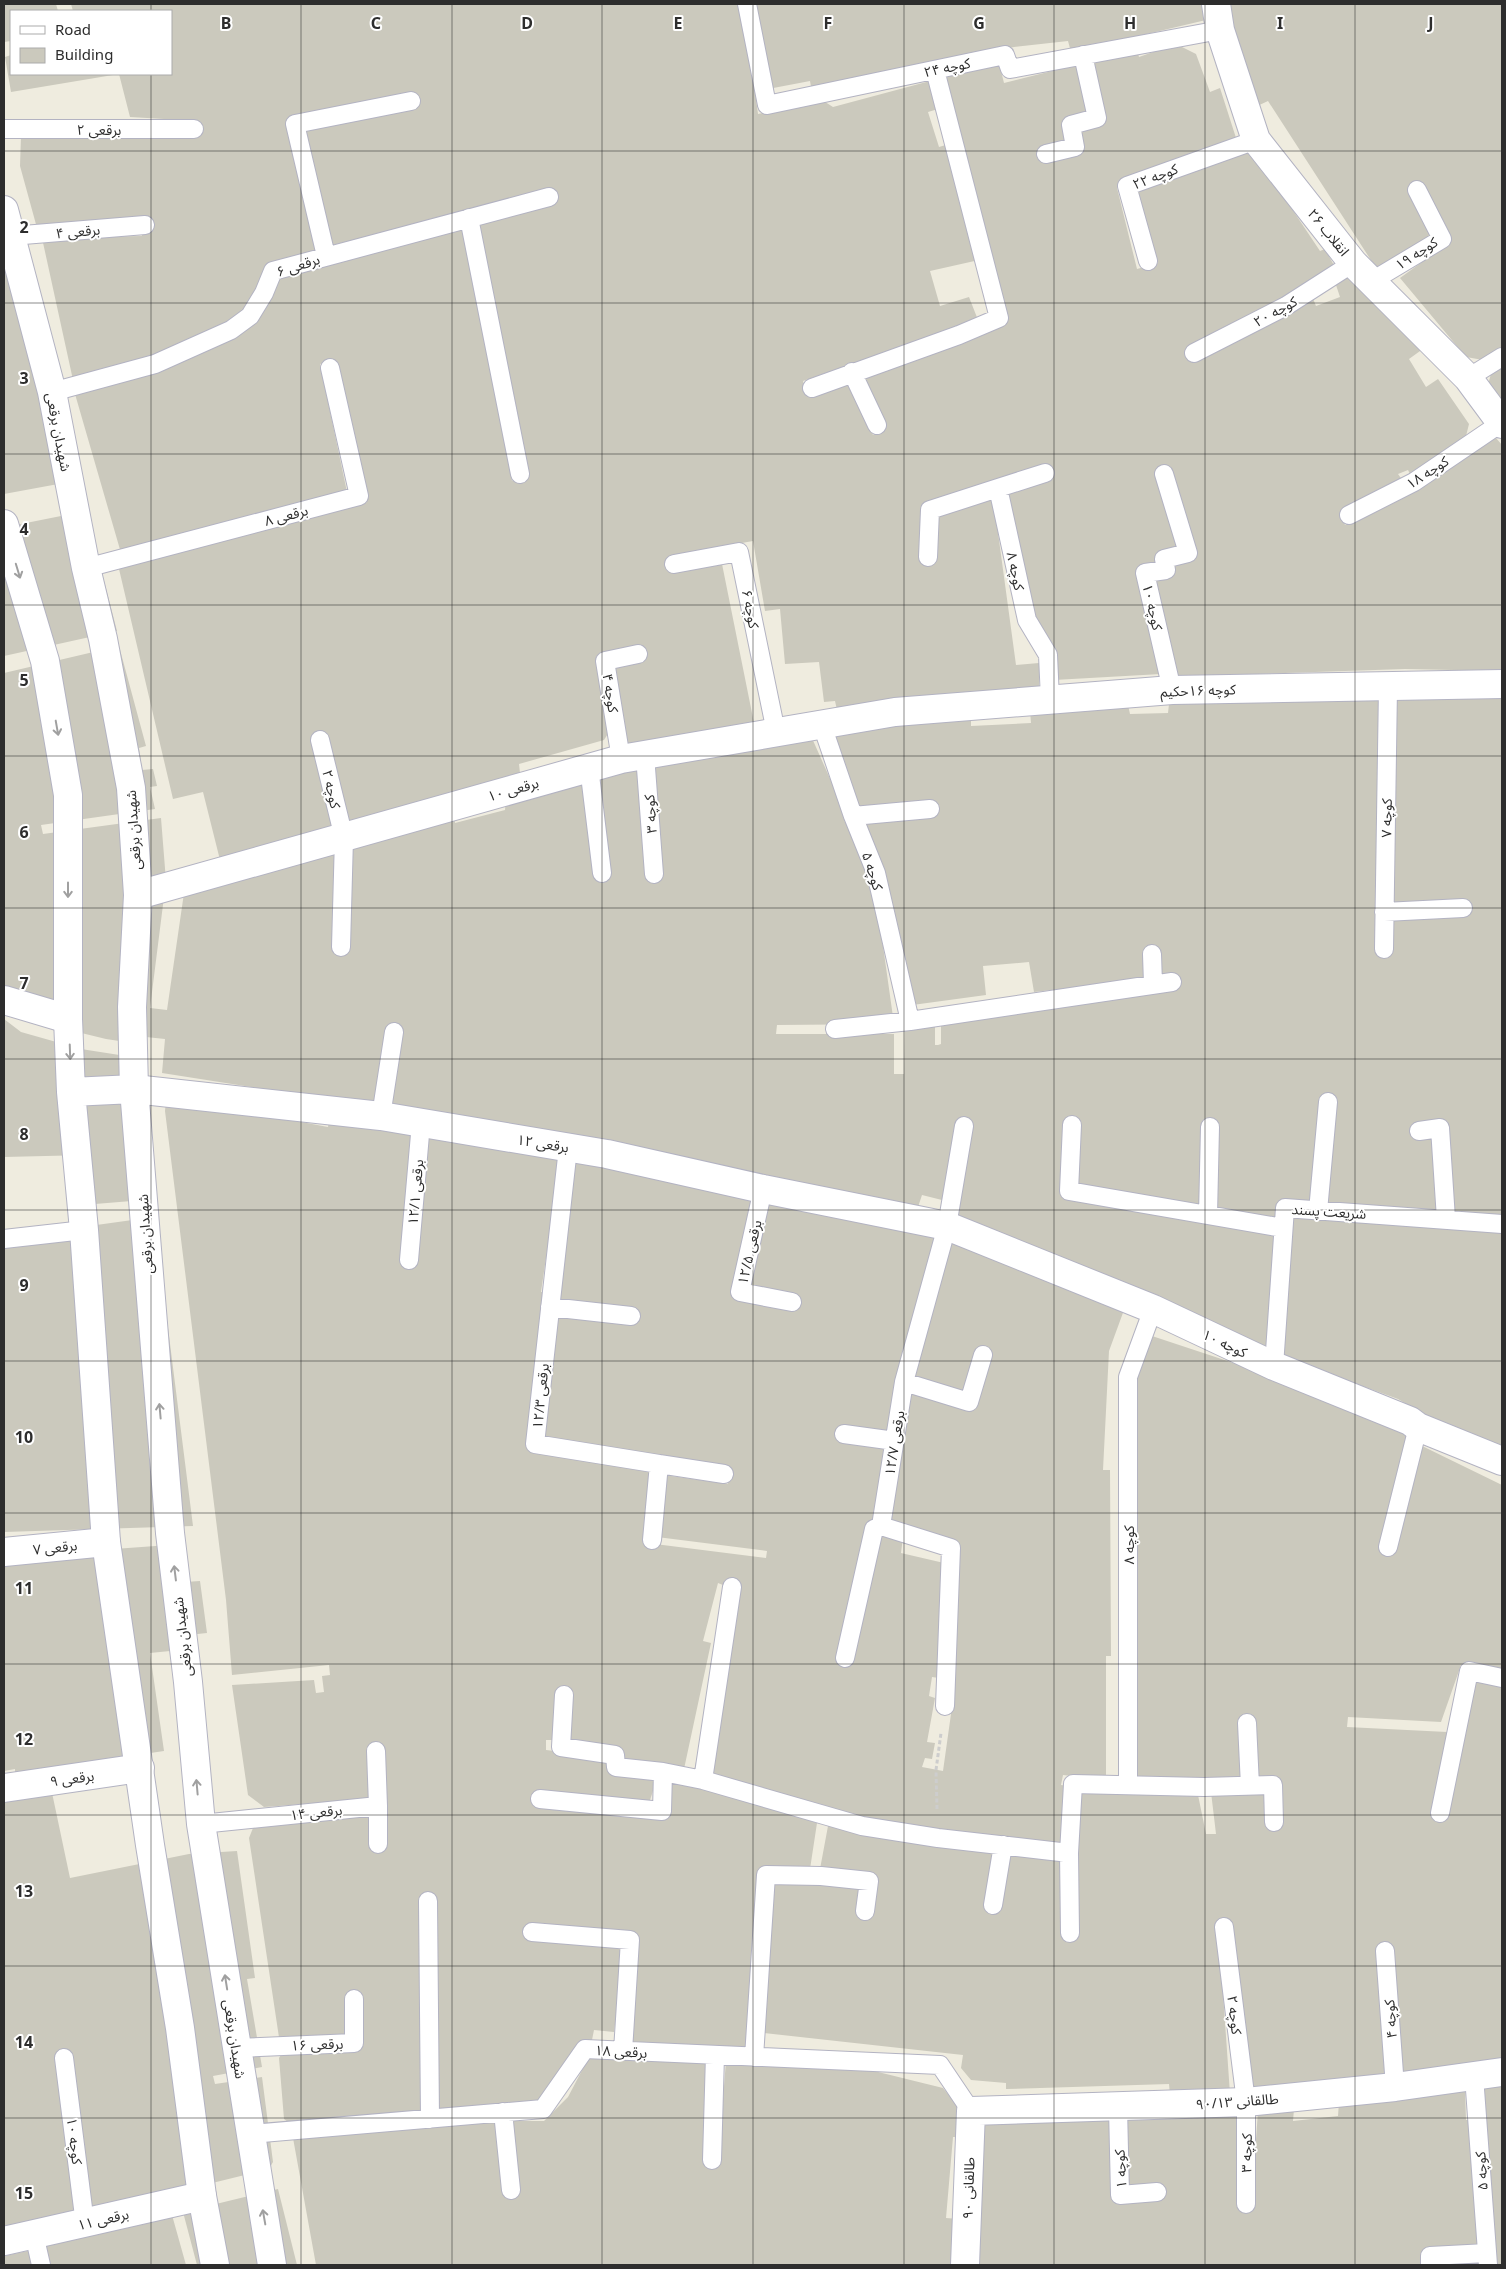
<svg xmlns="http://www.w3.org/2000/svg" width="1506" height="2269" font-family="'Noto Sans','Noto Sans Arabic',sans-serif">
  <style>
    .building { fill: #cbc9bd }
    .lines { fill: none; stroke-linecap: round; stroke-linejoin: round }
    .service-casing { stroke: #b3b3c2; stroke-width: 20 }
    .minor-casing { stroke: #b3b3c2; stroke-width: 30 }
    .secondary-casing { stroke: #b3b3c2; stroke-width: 30 }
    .path { stroke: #cdcdcd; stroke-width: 3; stroke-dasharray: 4 2.5; stroke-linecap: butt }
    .service { stroke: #fff; stroke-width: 18 }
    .minor { stroke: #fff; stroke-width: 28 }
    .secondary { stroke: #fff; stroke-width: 28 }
    .oneway { stroke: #a0a0a0 }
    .grid { fill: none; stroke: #2d2d2d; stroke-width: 1; stroke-opacity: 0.55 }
    .labels { text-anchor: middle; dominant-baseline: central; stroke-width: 4; stroke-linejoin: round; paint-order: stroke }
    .street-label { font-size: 14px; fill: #2d2d2d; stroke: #fff }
    .grid-label { font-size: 16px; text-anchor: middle; font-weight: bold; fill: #2d2d2d; stroke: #fff; stroke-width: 4; stroke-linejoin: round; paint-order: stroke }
  </style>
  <rect width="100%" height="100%" fill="#efecdf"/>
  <path class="building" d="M4,4H56L58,11H11V41L4,42Z
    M71,4H742L757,74L753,77L758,114L822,100L833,107L930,81L938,109L928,112L939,147L949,144L979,260L930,271L940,306L969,297L978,320L803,381L807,396L848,381L873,435L882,431L857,375L1006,320L944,77L999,63L1004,83L1080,64L1092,117L1065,124L1081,152L1076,127L1103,121L1089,63L1137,50L1139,57L1176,44L1196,54L1210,92L1220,88L1237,141L1122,178L1117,188L1137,269L1158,263L1137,190L1252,149L1320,251L1325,249L1336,269L1312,296L1316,306L1340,297L1335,282L1349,275L1427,346L1409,359L1426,387L1438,379L1469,424L1464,444L1411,476L1408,470L1398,474L1403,481L1340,511L1345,525L1419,488L1496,438L1502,445V671L1405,669L1171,677L1148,577L1181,551L1159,566L1139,570L1161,674L1054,680L1029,639L1004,492L1052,478L1048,467L933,515L993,496L1016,665L1039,663V686L837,710L835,701L824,702L819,662L785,664L780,609L765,611L753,541L669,556L670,569L721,559L754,723L624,749L607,664L639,648L596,656L609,732L604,740L519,764L520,773L346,823L321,733L312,735L336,826L220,860L203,792L173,799L119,569L367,502L335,360L320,364L347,492L121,553L75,394L242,329L279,274L465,229L512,481L528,477L474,220L556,194L554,189L329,246L290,118L320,248L273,265L244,316L154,357L73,380L42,238L142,236L141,228H37L20,166L21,136L201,135L198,121L130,117L119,74H171V11H73Z
    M751,4H1210L1206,20L1071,52L1068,41L1014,47L812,92L810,81L768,89Z
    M1228,4H1502V355L1483,360L1466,357L1400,278L1440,249L1438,237L1378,271L1268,101L1253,108L1241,71Z
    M11,55V74L113,75L11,92L5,57Z
    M4,246L80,480L4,494Z
    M1502,364V412L1486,392L1492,370Z
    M86,511L117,631L4,656V518L6,527Z
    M119,646L146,746L139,748L142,770L153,769L157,786L150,787L155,809L41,825L43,834L161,818L166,881L150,1008L167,1010L184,893L338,845L337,949H347L349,843L454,815L455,823L505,810L506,798L587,778L599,877L609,876L594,775L640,765L650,877L659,875L652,765L811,736L873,875L894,1024L777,1025L776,1034H894V1074H904L905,1016L935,1014V1045H938L941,1044V1013L1179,987L1178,975L1158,977L1156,946L1146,947L1148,979L1034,992L1029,962L983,966L986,995L905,1006L884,875L859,820L934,813L933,803L856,812L824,736L826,730L971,714V726L1031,723L1030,711L1128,705L1130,714L1168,713L1169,704L1383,700L1379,952H1392V916L1469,912V902L1393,904L1397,693L1502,695V1215L1449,1211L1446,1123H1414L1413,1134L1435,1133L1440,1211L1326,1204L1336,1098L1323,1097L1314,1204L1280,1201L1278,1220L1215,1212V1119H1206L1204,1210L1076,1187L1077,1121L1068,1120L1063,1195L1279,1232L1269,1354L1172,1320L1176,1306L955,1215L970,1122L961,1121L946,1201L922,1195L918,1207L389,1104L402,1036L392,1034L378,1107L162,1073L165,1039L146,1037V1045L106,1039L65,1029L4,1004V673Z
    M4,1019L21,1032L81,1049L145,1059L156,1199L95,1204L87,1155L4,1157Z
    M167,1091L296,1110V1121L328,1127L330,1115L415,1132L403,1264L411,1265L425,1133L561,1155L541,1292L548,1293L530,1447L654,1467L647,1543L766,1558L767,1551L657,1537L664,1475L728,1484L729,1475L664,1466L662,1458L540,1440L556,1312L635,1320L636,1310L557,1300L571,1162L758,1195L734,1296L797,1308L798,1298L748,1288L767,1197L939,1230L897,1382L889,1437L842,1430L840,1437L888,1444L877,1521L870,1522L840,1660L849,1662L879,1531L903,1537L901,1553L944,1563L939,1633L944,1634L939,1678L932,1677L929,1696L935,1698L927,1742L935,1743L932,1759L925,1758L922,1767L943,1771L951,1714L954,1678L956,1544L887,1523L899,1442L911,1390L973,1407L989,1350L980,1348L966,1396L913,1379L912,1369L950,1238L1124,1310L1109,1351L1103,1470H1110L1111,1656H1106V1780L1063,1775L1061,1785L1069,1786L1061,1843L946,1831L944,1842L995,1849L989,1909L998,1910L1006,1850L1060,1858L1064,1939L1075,1941L1070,1851L1079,1791L1198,1795L1206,1834H1216L1211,1792L1268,1791V1826L1277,1825L1279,1779L1252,1781L1250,1721L1243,1718L1246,1780L1118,1781L1125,1570L1124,1369L1149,1335L1369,1408L1410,1434L1383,1550L1391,1552L1418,1444L1502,1485V1672L1461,1665L1441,1722L1348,1717L1347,1727L1447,1732L1433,1817L1445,1818L1459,1722H1452L1466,1679L1502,1685V2060L1398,2076L1388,1946L1380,1945L1389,2078L1243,2093L1231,1920L1218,1921L1230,2094L1170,2095L1169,2084L1006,2089V2083L971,2080L961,2068L963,2055L764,2033L770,1879H826L864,1884L860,1915H870L874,1874L820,1869L828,1826L862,1830L863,1823L824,1815L694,1771L723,1638L715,1635L728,1587L718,1583L703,1641L711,1643L684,1769L622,1764L620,1750L568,1743L569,1692L559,1691L556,1740H546V1750L612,1758L611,1772L658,1776L648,1806L537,1796L536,1803L655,1817L667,1776L687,1779L817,1823L810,1869L760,1870L749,2047L625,2043L636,1935L529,1925L528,1937L625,1947L614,2032L594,2030L592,2040L581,2041L547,2096L539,2103L434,2110V1898L425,1897L424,2111L291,2124L284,2119L279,2058L282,2053L361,2048V1992L349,1991V2038L280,2044L249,1838L253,1828L371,1815L373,1850L385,1849L380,1747H371L372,1799L264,1807L248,1795L232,1685L314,1680L316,1693L324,1692L322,1676L330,1675L329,1665L232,1675L226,1600L165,1111Z
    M1290,1213L1502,1230V1448L1498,1459L1398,1399L1280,1356Z
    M154,1217L193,1526L4,1532V1247L82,1227Z
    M183,1544L185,1582L200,1581L207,1633L188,1635L190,1649L150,1653L164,1751L15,1773V1769L4,1771V1557Z
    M51,1788L70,1878L189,1854L237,1851L255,1978L247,1979L262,2067L213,2076L215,2084L262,2077L273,2162L269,2169L82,2215L85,2154L68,2049L59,2052L75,2156L74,2219L4,2230V1803Z
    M589,2057L711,2062L718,2162L726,2061L874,2071L943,2088L960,2109L959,2137H953L946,2218L959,2219L952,2265H316L293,2138L499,2122L506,2199L516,2197L509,2121H544L568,2097Z
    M1502,2077V2265H1495L1483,2080Z
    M1465,2089L1466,2120H1472L1483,2248L1425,2265H974L978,2131L987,2124L1113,2119L1126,2189L1124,2117L1247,2112L1239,2210H1251L1258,2111L1294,2109L1293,2121L1338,2116L1339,2102Z
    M278,2189L297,2265H197L183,2212Z
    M172,2215L186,2265H46L42,2247Z
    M32,2250L36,2265H4V2256Z
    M1483,2257L1484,2265H1435L1434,2258Z"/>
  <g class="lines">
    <defs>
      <path id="service" d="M747,4L767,105L1005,55L1010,69L1220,30
        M4,129H194
        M1046,154L1075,147L1071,125L1097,118L1083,55
        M469,218L520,474
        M11,236L145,225
        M326,256L295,124L411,101
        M1148,261L1127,186L1256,140
        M1372,281L1442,239L1417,190
        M1194,353L1286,306L1353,263
        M852,372L877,425
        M1468,378L1502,357
        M812,388L959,335L999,318L935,70
        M52,392L155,364L231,330L250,316L264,293L273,271L549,197
        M1045,473L998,488L1027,620L1048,655L1050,699
        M1164,474L1188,553L1164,559L1166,570L1145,573L1172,690
        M1349,515L1414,482L1501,423
        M928,557L930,510L998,488
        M674,564L739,552L776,732
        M86,568L359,496L330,368
        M822,725L853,816L876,873L910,1021
        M320,740L344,838L341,947
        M645,755L654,874
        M621,759L605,661L638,654
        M589,767L602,873
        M853,816L930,809
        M1384,912L1463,908
        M1384,949L1388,687
        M1152,954L1153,984
        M835,1029L910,1021L1172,982
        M381,1116L394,1032
        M1072,1125L1069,1191L1283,1228
        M1419,1131L1440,1128L1446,1219
        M568,1148L535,1444L659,1464L652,1540
        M763,1189L740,1292L792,1302
        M1318,1211L1328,1102
        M1208,1215L1210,1127
        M4,1239L84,1230
        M409,1260L421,1123
        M550,1307L631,1316
        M1274,1366L1285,1208L1502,1224
        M904,1382L969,1402L983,1355
        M844,1434L895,1441
        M659,1464L724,1474
        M881,1526L951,1548L945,1706
        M1388,1547L1418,1427
        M845,1658L874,1529L881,1526L904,1382L947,1226L964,1126
        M564,1695L561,1747L615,1755L616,1767L663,1772L703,1780L862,1826L938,1838L1069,1853
        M1247,1723L1250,1786
        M703,1780L732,1587
        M1128,1785V1377L1153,1309
        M540,1799L662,1811L663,1772
        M378,1806V1844
        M1440,1813L1469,1671L1502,1678
        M201,1824L378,1806L376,1751
        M428,1901L430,2119
        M993,1905L1003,1845
        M1224,1927L1246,2102V2204
        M532,1932L630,1940L623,2051
        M1070,1933L1069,1853L1073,1784L1204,1787L1273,1785L1274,1822
        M1385,1951L1395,2087
        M236,2048L354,2043V1999
        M754,2057L766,1875L821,1876L869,1881L865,1911
        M64,2058L85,2224
        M1474,2076L1488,2265
        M1118,2107L1120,2195L1157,2192
        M503,2112L511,2190
        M250,2134L543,2109L585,2049L940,2065L971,2111
        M712,2160L715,2055
        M34,2234L41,2265
        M1430,2265V2256L1487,2253"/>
      <path id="minor" d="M1216,4L1220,30L1256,140L1353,263L1468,378L1502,424
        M138,895L621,759L895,712L1172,690L1502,684
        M4,1000L68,1019
        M134,1089L381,1116L607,1154L763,1189L947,1226L1153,1309L1274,1366L1410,1421L1418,1427L1502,1461
        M4,1552L106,1542
        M4,1788L140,1768
        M4,2241L202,2196
        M965,2265L971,2111L1246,2102L1395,2087L1502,2072"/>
      <path id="secondary" d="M4,210L52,392L86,568L103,639L131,788L138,895L132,1007L134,1089L170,1533L188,1682L201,1824L272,2265
        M4,524L45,661L68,795V1019L71,1092L84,1230L106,1542L150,1845L180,2028L202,2196L215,2265
        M71,1092L134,1089"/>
    </defs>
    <use href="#service" class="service-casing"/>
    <use href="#minor" class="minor-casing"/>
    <use href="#secondary" class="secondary-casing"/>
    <path class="path" d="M937,1809L936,1770L941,1733"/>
    <use href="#service" class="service"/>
    <use href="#minor" class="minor"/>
    <use href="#secondary" class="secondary"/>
  </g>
  <defs><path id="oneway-shaft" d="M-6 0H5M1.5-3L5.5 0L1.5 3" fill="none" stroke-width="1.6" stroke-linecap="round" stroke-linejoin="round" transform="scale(1.25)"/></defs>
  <g class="oneway">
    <use href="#oneway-shaft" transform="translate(18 571) rotate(73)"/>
    <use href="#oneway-shaft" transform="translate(57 728) rotate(80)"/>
    <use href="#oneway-shaft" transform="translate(68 890) rotate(90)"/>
    <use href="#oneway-shaft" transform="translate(70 1052) rotate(88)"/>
    <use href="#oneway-shaft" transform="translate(160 1411) rotate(-95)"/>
    <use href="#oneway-shaft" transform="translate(175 1573) rotate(-97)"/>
    <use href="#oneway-shaft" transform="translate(197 1787) rotate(-95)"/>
    <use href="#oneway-shaft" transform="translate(226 1982) rotate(-99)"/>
    <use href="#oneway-shaft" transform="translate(264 2217) rotate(-100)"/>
  </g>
  <path class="grid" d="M151,4V11M301,4V2265M452,4V2265M602,4V2265M753,4V2265M904,4V2265M1054,4V2265M1205,4V2265M1355,4V2265M151,74V2265M4,151H1502M4,303H1502M4,454H1502M4,605H1502M4,756H1502M4,908H1502M4,1059H1502M4,1210H1502M4,1361H1502M4,1513H1502M4,1664H1502M4,1815H1502M4,1966H1502M4,2118H1502"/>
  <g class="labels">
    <g class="street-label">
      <text transform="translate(947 67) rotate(-12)">کوچه ۲۴</text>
      <text x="99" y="129">برقعی ۲</text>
      <text transform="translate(1155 176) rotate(-21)">کوچه ۲۲</text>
      <text transform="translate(78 231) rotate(-5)">برقعی ۴</text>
      <text transform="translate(1329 232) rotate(51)">انقلاب ۲۶</text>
      <text transform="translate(1416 253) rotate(-33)">کوچه ۱۹</text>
      <text transform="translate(298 265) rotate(-18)">برقعی ۶</text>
      <text transform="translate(1275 311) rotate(-29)">کوچه ۲۰</text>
      <text transform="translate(59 432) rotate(79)">شهیدان برقعی</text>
      <text transform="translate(1427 472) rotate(-33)">کوچه ۱۸</text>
      <text transform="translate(286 515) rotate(-15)">برقعی ۸</text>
      <text transform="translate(1016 571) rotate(78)">کوچه ۸</text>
      <text transform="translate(1153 607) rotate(77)">کوچه ۱۰</text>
      <text transform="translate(751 609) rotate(79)">کوچه ۶</text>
      <text transform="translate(1198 690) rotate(-2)">کوچه ۱۶حکیم</text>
      <text transform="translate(611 693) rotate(81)">کوچه ۴</text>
      <text transform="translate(332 789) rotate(77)">کوچه ۲</text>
      <text transform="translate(513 789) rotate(-16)">برقعی ۱۰</text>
      <text transform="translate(650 814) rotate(-94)">کوچه ۳</text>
      <text transform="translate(1386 818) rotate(-89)">کوچه ۷</text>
      <text transform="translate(133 830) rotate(-94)">شهیدان برقعی</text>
      <text transform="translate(873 871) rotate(72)">کوچه ۵</text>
      <text transform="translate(543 1143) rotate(9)">برقعی ۱۲</text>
      <text transform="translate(415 1192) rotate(-85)">برقعی ۱۲/۱</text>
      <text transform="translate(1329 1211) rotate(4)">شریعت پسند</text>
      <text transform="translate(145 1234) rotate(-94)">شهیدان برقعی</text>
      <text transform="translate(749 1252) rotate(-77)">برقعی ۱۲/۵</text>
      <text transform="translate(1225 1343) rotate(25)">کوچه ۱۰</text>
      <text transform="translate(540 1396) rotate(-84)">برقعی ۱۲/۳</text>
      <text transform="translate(894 1443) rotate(-81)">برقعی ۱۲/۷</text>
      <text transform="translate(1128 1545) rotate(-90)">کوچه ۸</text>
      <text transform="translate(55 1547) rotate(-6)">برقعی ۷</text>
      <text transform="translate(182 1637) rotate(-97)">شهیدان برقعی</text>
      <text transform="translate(72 1778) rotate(-8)">برقعی ۹</text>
      <text transform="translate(316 1812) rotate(-6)">برقعی ۱۴</text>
      <text transform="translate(1235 2015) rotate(83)">کوچه ۲</text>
      <text transform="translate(1390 2019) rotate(-94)">کوچه ۴</text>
      <text transform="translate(235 2039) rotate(81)">شهیدان برقعی</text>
      <text transform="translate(317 2044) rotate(-2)">برقعی ۱۶</text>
      <text transform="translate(621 2051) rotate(3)">برقعی ۱۸</text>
      <text transform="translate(1237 2101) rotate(-4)">طالقانی ۹۰/۱۳</text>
      <text transform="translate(75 2141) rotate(83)">کوچه ۱۰</text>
      <text transform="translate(1246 2153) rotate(-89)">کوچه ۳</text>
      <text transform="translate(1120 2169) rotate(-93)">کوچه ۱</text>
      <text transform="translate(1481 2171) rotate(-94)">کوچه ۵</text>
      <text transform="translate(968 2188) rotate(-88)">طالقانی ۹۰</text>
      <text transform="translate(103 2219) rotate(-13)">برقعی ۱۱</text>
    </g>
  </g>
  <g class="grid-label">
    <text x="226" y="29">B</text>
    <text x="376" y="29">C</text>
    <text x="527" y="29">D</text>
    <text x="678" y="29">E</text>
    <text x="828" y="29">F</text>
    <text x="979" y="29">G</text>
    <text x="1130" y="29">H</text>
    <text x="1280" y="29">I</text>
    <text x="1431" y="29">J</text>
    <text x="24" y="233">2</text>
    <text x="24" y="384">3</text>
    <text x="24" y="535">4</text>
    <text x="24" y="686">5</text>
    <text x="24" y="838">6</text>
    <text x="24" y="989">7</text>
    <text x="24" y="1140">8</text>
    <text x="24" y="1291">9</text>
    <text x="24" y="1443">10</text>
    <text x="24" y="1594">11</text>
    <text x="24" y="1745">12</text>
    <text x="24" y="1897">13</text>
    <text x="24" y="2048">14</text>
    <text x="24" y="2199">15</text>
  </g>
  <rect width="1506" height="2269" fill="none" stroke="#2d2d2d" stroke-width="10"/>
  <rect x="10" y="10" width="162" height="65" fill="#ffffff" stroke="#ababab"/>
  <rect x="20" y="26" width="25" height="8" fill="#ffffff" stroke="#ababab"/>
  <text x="55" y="35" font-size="15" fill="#2d2d2d">Road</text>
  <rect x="20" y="48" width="25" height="15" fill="#cbc9bd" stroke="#ababab"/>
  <text x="55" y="60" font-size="15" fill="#2d2d2d">Building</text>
</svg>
